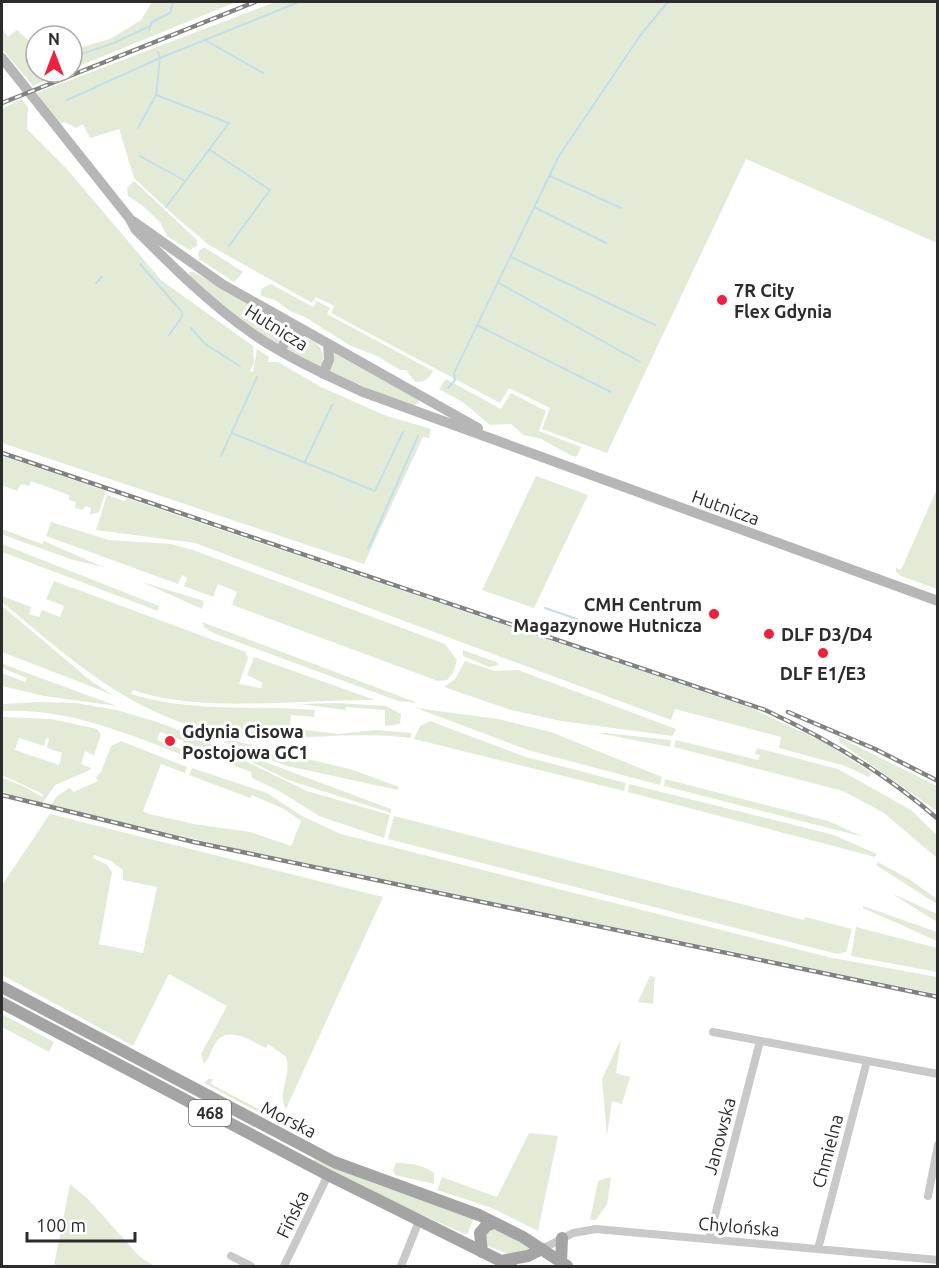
<svg xmlns="http://www.w3.org/2000/svg" width="939" height="1268" font-family="Ubuntu,sans-serif">
  <style>
    .green { fill: #e3ebd7; fill-rule: evenodd }
    .lines { fill: none; stroke-linecap: round; stroke-linejoin: round }
    .stream { stroke: #c2deed; stroke-width: 2 }
    .street { stroke: #c9c9c9; stroke-width: 8 }
    .secondary { stroke: #b6b6b6; stroke-width: 10 }
    .primary { stroke: #a4a4a4; stroke-width: 12 }
    .rail-casing { stroke: #818181; stroke-width: 4.5 }
    .rail { stroke: #fff; stroke-width: 2; stroke-dasharray: 7; stroke-linecap: butt }
    .poi-dot { fill: #f0203a; stroke: #fff; stroke-width: 2 }
    .labels { text-anchor: middle; dominant-baseline: central; stroke-width: 6; stroke-linejoin: round; paint-order: stroke }
    .shield { fill: #fff; stroke: #6b6b6b; stroke-width: 1.5 }
    .shield-label { font-size: 16px; font-weight: bold; fill: #2c2c2c }
    .poi-label { font-size: 18px; font-weight: bold; fill: #2c2c2c; stroke: #fff; text-anchor: start }
    .street-label { font-size: 18px; fill: #2c2c2c; stroke: #fff }
  </style>
  <rect width="100%" height="100%" fill="#fff"/>
  <path class="green" d="M152,2H236L72,69V50L110,39L141,20Z
    M275,2H937V243L746,159L607,453L542,429L550,408L509,388L500,403L331,313L334,306L316,297L312,303L209,245L178,219L134,178L119,129L90,138L83,124L76,128L65,122L60,124L36,93Z
    M2,28L8,37L17,30L36,47V72H64L33,86L2,49Z
    M21,99L28,107L27,129L66,168L161,280L253,346L254,363L250,371L253,372L257,349L269,357L268,362H278L321,387L384,415L431,429L429,438L423,437L364,564L2,443V109Z
    M134,181L197,240V246L189,250L167,236L160,222L143,206L128,196L127,188Z
    M204,247L240,270L243,272L234,282L199,259L198,252Z
    M189,272H194L294,331L278,344C257,331 193,295 189,272Z
    M271,284L313,307L317,301L330,308L327,314L433,371C429,379 424,382 415,382L406,370H400L377,356L349,345L305,317L290,311L275,300L261,296V289Z
    M301,338C318,339 327,351 322,368L286,349L287,345Z
    M332,351L418,399L419,403L412,407L330,372Z
    M446,379L501,409L511,393L546,411L539,431L581,447L577,456H572L541,439L524,435L511,424L490,425L464,403L439,389Z
    M2,456L106,491L99,512L90,515L91,508L86,506L82,510L75,508L76,502L69,500V495L31,481L29,486L21,484L17,491L2,485Z
    M536,476L588,495L534,608L482,590Z
    M937,489V589L901,576L896,572V568L901,570Z
    M107,495L125,501L126,498L751,708L825,743L872,773L869,777L845,766L779,748L781,737L675,709L671,720L195,543L96,530Z
    M51,522L109,540L171,544L193,550L445,644L457,660L453,673L447,680L438,681L232,605L237,592L218,584L213,597L184,586L187,578L182,575L178,584L46,536Z
    M2,529L42,544L44,541L103,567L73,560L9,537L2,534Z
    M2,544L159,606L158,611L2,552Z
    M54,581L246,652L248,658L239,684L261,688L263,683L247,675L254,657L375,700C302,699 200,714 133,690L131,694C192,713 252,705 315,710L314,717L291,715L290,728L338,734L376,730L412,733L410,738C359,731 306,740 255,737C148,731 79,666 2,602V596L31,607L29,614L39,617L42,610L60,617L64,606L46,599Z
    M142,582L204,601L202,609Z
    M2,606L91,681L113,695L2,652Z
    M202,622L418,703L398,701L213,633L205,628Z
    M463,650L496,662L499,665L489,667L463,656Z
    M465,661L495,671L518,670L676,729L672,736L561,721L511,710L444,687L455,679Z
    M2,663L8,666L117,706L44,696L2,686V673L25,682L27,678L2,668Z
    M40,702L76,703L117,710L157,722L192,735L307,791L390,815L384,838L319,816L281,792L252,778L251,772L190,749L186,756C124,733 69,708 2,711V704ZM160,732L184,741L181,749L157,740Z
    M338,703L386,706L401,714L400,724L385,726V710L346,707L345,710L300,704Z
    M416,708L498,719L551,732L662,777L660,785L528,750Z
    M2,717L51,719L97,729L101,735L94,755L85,751L81,764L91,768L90,770L55,785L42,804L2,792V778L23,786L42,797L43,794L2,775ZM19,738L44,746L46,738L49,739L47,748L62,753L59,765L15,750Z
    M430,721L526,757L626,783L624,791L414,739L420,726Z
    M198,732L353,770L399,787L398,790L287,766Z
    M597,733H605L671,740L670,747Z
    M839,737L937,786V811L839,742Z
    M676,740L758,760L760,755L755,754L757,748L838,769L911,810L937,835V858L884,813L843,791L674,747Z
    M121,741L187,767L185,773L161,764L143,811L149,814L194,824L250,832L291,846L301,821L284,809L252,795L250,798L189,775L192,768L267,793L302,816L341,834L828,957L937,977V994L234,848L50,806L57,796L69,788L74,792L98,781L96,777L101,772L111,746Z
    M214,743L391,809V813L288,780Z
    M665,779L828,821L864,837L664,786Z
    M629,784L834,835L877,854L875,857L628,792Z
    M50,814L383,897L286,1109C276,1094 294,1071 285,1056L268,1044L266,1048C251,1041 227,1024 215,1044C211,1050 209,1059 204,1064L201,1054L227,1006L169,974L133,1046L2,975V885ZM94,855L111,861L123,870V880L157,887L143,953L99,944L112,872L106,864L93,858Z
    M394,816L804,920L805,917L852,929L846,952L837,954L388,839Z
    M878,862L909,879L937,899V904L876,865Z
    M891,893L937,914V922Z
    M863,906L937,932V941L863,908Z
    M856,927L937,948V972L851,956Z
    M650,976L655,977L653,1004L638,1002Z
    M2,1014L54,1042L49,1052L2,1027Z
    M621,1039L616,1073L630,1077L622,1104L612,1101L607,1136L602,1079Z
    M208,1079H213L211,1084L262,1111L265,1107L275,1112L269,1118L204,1083Z
    M529,1133L558,1136L538,1231L492,1208L437,1190L442,1177L497,1197Z
    M315,1158L375,1184L474,1218L467,1235L365,1189L313,1162Z
    M396,1163C409,1163 424,1165 434,1173V1184L395,1175L393,1170Z
    M606,1178H611L607,1204L596,1220H590L598,1181Z
    M70,1184L88,1199L140,1257L154,1266H54Z
    M492,1228L521,1241L534,1251L510,1255L486,1245L484,1234Z"/>
  <g class="lines">
    <path class="stream" d="M149,30L152,22L170,13L173,2
      M205,40L299,2
      M72,57L114,43L150,26
      M156,95L229,123L166,207
      M67,100L160,58L158,52
      M2,121V120
      M138,128L156,95L160,58L205,40L263,73
      M210,150L270,190L229,246
      M140,156L185,181
      M550,176L621,208
      M536,208L606,243
      M511,257L655,325
      M140,264L182,312V317L169,335
      M96,283L102,277
      M499,283L640,362
      M477,325L611,392
      M191,328L205,344L240,366
      M448,388L455,380L454,373L559,156L642,33L668,2
      M232,433L375,491L403,432
      M221,456L257,377
      M305,462L332,405
      M368,549L418,436
      M545,608L577,619
      M578,625L603,634"/>
    <path class="street" d="M713,1032L938,1074
      M928,1196L938,1145
      M709,1239L760,1041
      M542,1249L573,1233L596,1229L938,1260
      M818,1249L867,1061
      M231,1256L251,1266
      M284,1266L328,1175
      M401,1266L419,1221"/>
    <path class="secondary" d="M2,58L130,219L136,230C173,267 210,304 253,334C287,357 326,375 363,392L938,601
      M130,219L222,284L478,428
      M280,350L287,339L303,331
      M323,374L329,360L328,344"/>
    <path class="primary" d="M2,987L334,1162L479,1215L523,1237L567,1266
      M2,1003L328,1175L511,1266
      M482,1252L480,1233L486,1226L494,1223
      M501,1261L528,1256L542,1249
      M561,1263L562,1238"/>
    <defs>
      <path id="rail" d="M2,103L255,2
        M2,453L765,710C828,739 885,773 938,819
        M788,712L875,749L938,781
        M2,795L194,842L938,997"/>
    </defs>
    <use href="#rail" class="rail-casing"/>
    <use href="#rail" class="rail"/>
  </g>
  <g class="poi-dot">
    <circle cx="722" cy="300" r="6"/>
    <circle cx="714" cy="614" r="6"/>
    <circle cx="769" cy="634" r="6"/>
    <circle cx="823" cy="653" r="6"/>
    <circle cx="170" cy="741" r="6"/>
  </g>
  <g class="labels">
    <rect class="shield" x="189" y="1100" width="42" height="26" rx="4.5"/>
    <g class="shield-label">
      <text x="210" y="1113">468</text>
    </g>
    <g class="poi-label">
      <text x="734" y="290">7R City<tspan x="734" dy="21">Flex Gdynia</tspan></text>
      <text x="702" y="604" text-anchor="end">CMH Centrum<tspan x="702" dy="21">Magazynowe Hutnicza</tspan></text>
      <text x="781" y="634">DLF D3/D4</text>
      <text x="823" y="673" text-anchor="middle">DLF E1/E3</text>
      <text x="182" y="731">Gdynia Cisowa<tspan x="182" dy="21">Postojowa GC1</tspan></text>
    </g>
    <g class="street-label">
      <text transform="translate(277 327) rotate(32)">Hutnicza</text>
      <text transform="translate(726 507) rotate(20)">Hutnicza</text>
      <text transform="translate(289 1119) rotate(27)">Morska</text>
      <text transform="translate(719 1136) rotate(-75)">Janowska</text>
      <text transform="translate(827 1151) rotate(-75)">Chmielna</text>
      <text transform="translate(292 1214) rotate(-64)">Fińska</text>
      <text transform="translate(739 1226) rotate(5)">Chylońska</text>
    </g>
  </g>
  <rect width="939" height="1268" fill="none" stroke="#2c2c2c" stroke-width="6"/>
  <g transform="translate(54 54)"><circle r="28" fill="#ffffff" stroke="#ababab" stroke-width="1.5"/>
  <path d="M0-4.5L10 22L0 15L-10 22Z" fill="#f0203a"/>
  <text y="-9" font-size="16" font-weight="bold" text-anchor="middle" fill="#2c2c2c">N</text>
  </g>
  <path d="M27 1232v9h108v-9" fill="none" stroke="#2c2c2c" stroke-width="3"/>
  <text x="36" y="1232" font-size="18" fill="#2c2c2c" stroke="#ffffff" stroke-width="4.5" paint-order="stroke">100 m</text>
</svg>
